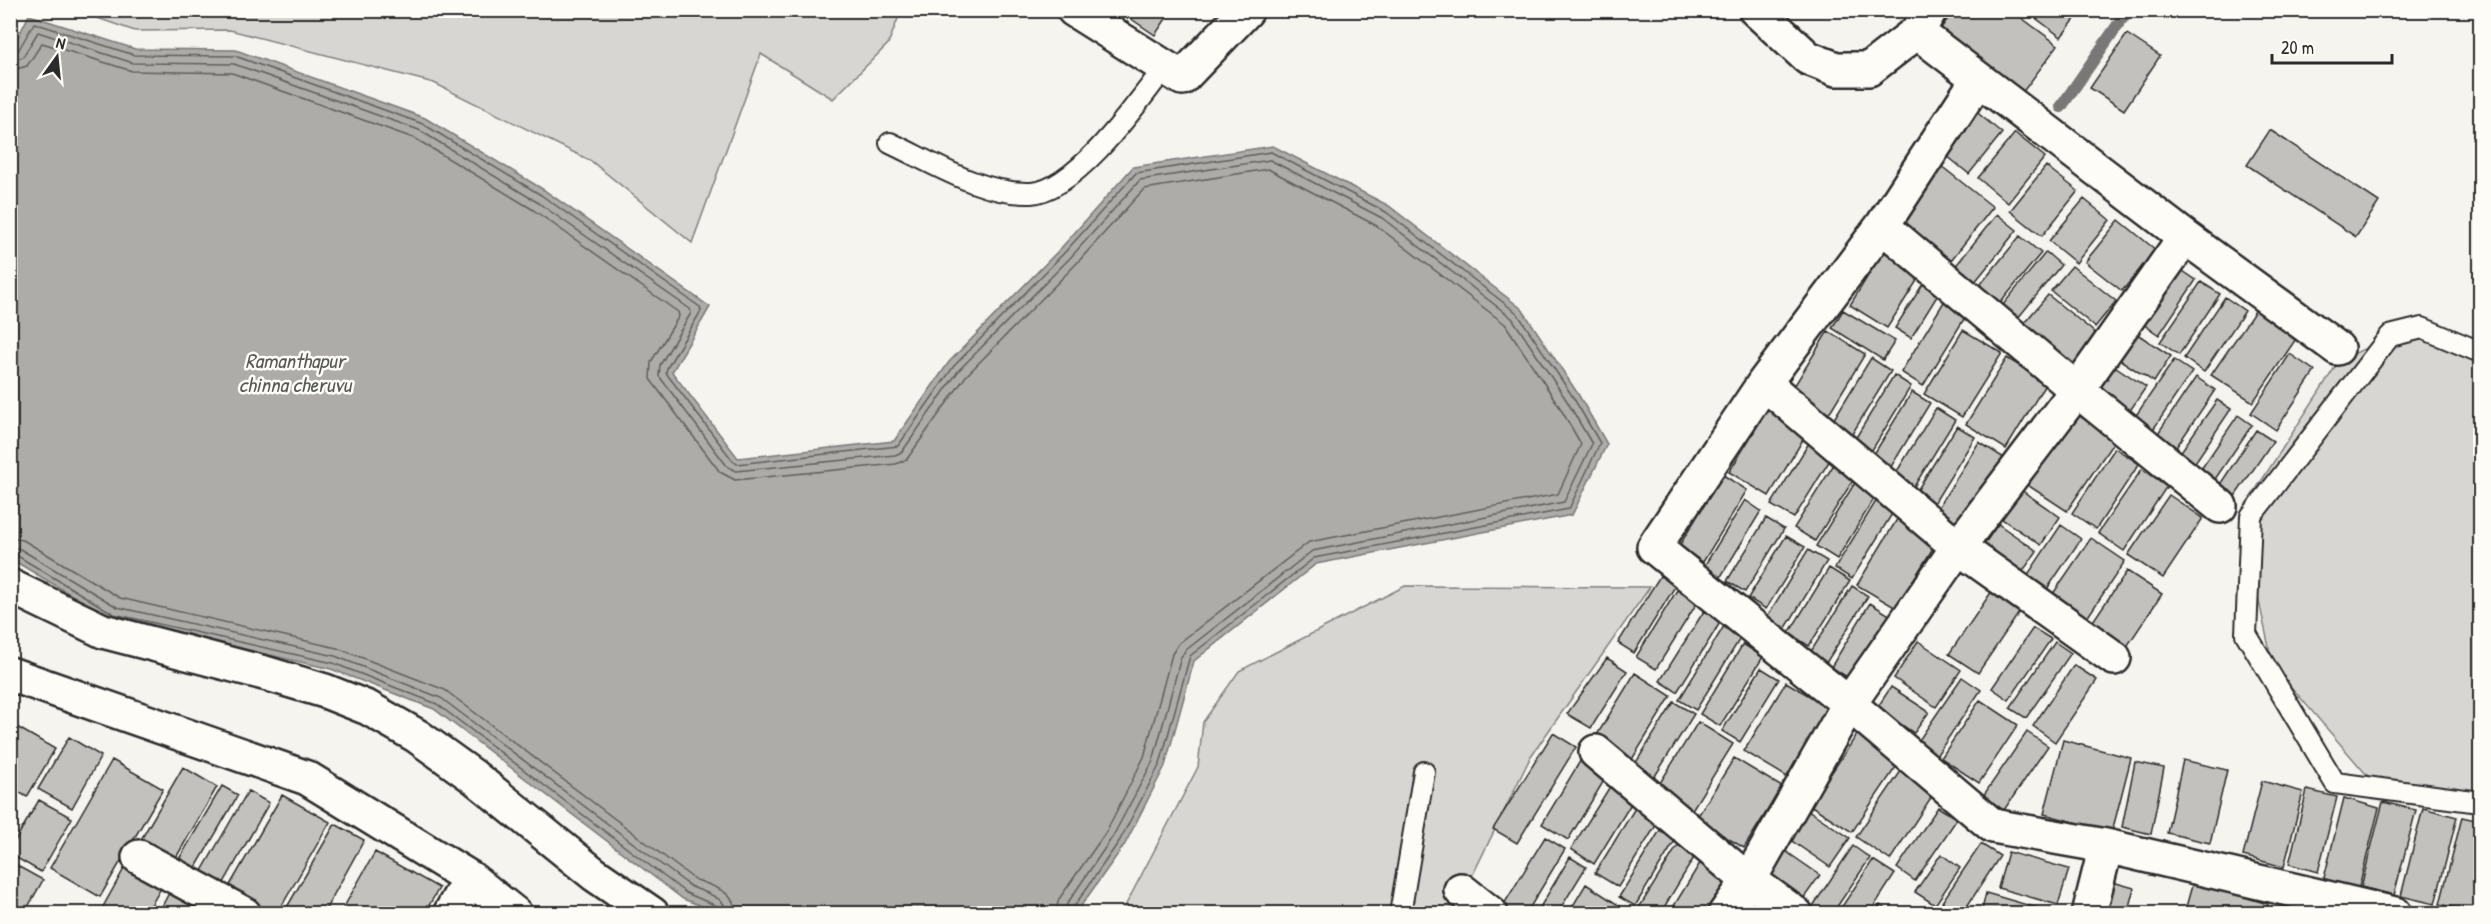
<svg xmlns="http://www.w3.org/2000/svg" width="2491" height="924" font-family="'Patrick Hand',sans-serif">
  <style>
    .green { fill: #d7d6d2; stroke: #81807e; stroke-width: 1.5 }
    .water { fill: #adaca9; stroke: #797877; stroke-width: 1.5 }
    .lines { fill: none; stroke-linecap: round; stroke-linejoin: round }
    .shore { stroke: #5f5f5d; stroke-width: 1.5 }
    .stream { stroke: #797877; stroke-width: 12 }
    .building { fill: #c2c1be; stroke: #2b2b2b; stroke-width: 1.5 }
    .service-casing { stroke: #2b2b2b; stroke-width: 24 }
    .minor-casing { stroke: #2b2b2b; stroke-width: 38 }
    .service { stroke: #fdfcf7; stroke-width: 20 }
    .minor { stroke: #fdfcf7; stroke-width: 33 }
    .labels { text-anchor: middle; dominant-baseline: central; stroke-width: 5; stroke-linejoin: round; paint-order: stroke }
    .water-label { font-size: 21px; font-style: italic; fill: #585857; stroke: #fdfcf7 }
  </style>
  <rect width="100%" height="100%" fill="#f5f4ef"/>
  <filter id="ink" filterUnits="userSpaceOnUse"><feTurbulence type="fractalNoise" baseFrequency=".0167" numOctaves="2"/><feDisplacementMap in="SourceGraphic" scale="12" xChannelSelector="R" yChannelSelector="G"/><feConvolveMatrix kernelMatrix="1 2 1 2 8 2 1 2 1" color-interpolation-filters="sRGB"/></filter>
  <g filter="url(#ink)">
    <path class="green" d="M77,11H901L888,44L833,99L761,54L692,243L591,161L434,83L230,30L135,31Z
      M2428,331L2480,352V799L2378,788L2273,666L2240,514L2339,361L2390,336Z
      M1405,586L1650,587L1531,756L1456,909V913L1121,914L1198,767L1203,722L1239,671Z"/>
    <path class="water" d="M29,15L135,49L236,50L425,118L544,190L710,307L672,372L738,458L894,441L949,362L1061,248L1133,167L1273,146L1389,206L1522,309L1578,394L1607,444L1572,515L1316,564L1194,661L1165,766L1125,844L1076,913H720L683,899L434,709L331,669L112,619L11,559L10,53Z"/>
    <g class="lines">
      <path class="shore" d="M10,54L18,51L34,23L134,55L235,56L423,124L541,195L700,307L701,311L667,368L666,373L733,461L737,464L898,446L954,366L1065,252L1136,173L1271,152L1386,212L1517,313L1573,397L1600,443L1569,509L1314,558L1190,656L1160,764L1120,840L1073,908L1072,914
        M10,62L23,57L38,32L133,63L234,64L419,130L537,202L690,309L691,313L660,365L659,376L727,466L736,471L895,455L902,452L959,370L1071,257L1140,180L1270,160L1382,218L1512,318L1567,401L1592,444L1564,502L1312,551L1186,650L1181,657L1153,761L1113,836L1067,904L1064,914
        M10,71L27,66L42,43L132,71L232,73L416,139L532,209L678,312L679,316L651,362L650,379L720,472L735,480L896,464L907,459L966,376L1077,263L1144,189L1268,169L1377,226L1505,324L1559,406L1581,444L1558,494L1309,542L1179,643L1172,654L1144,757L1106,832L1059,899L1055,914
        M10,538L23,540L120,598L337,648L445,690L694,879C712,886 735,890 736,914
        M10,547L20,549L117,607L335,656L441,698L690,886C704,893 726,896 727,914
        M10,554L16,555L114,614L333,663L437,704L686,893L717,906L719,914"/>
      <path class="stream" d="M2061,107L2128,10"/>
    </g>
    <path class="building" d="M1118,10H1172L1155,35Z
      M1954,10H2011L2058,45L2022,93L1939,31Z
      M2025,10H2078L2080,13L2061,37Z
      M2127,34L2160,56L2124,110L2090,88Z
      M1974,110L2002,133L1969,174L1941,151Z
      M2270,130L2379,202L2356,237L2247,165Z
      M2015,133L2045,157L2008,203L1978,178Z
      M1940,165L1993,207L1948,264L1895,222Z
      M2046,166L2078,191L2042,236L2010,211Z
      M2084,199L2110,220L2076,263L2049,241Z
      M1997,214L2017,230L1974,283L1954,268Z
      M2119,220L2156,250L2122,291L2085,262Z
      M2020,236L2041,253L1997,307L1976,290Z
      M1887,245L1925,268L1887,328L1850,305Z
      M2046,252L2061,265L2018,318L2002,306Z
      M2174,265L2196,280L2159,335L2137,320Z
      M2072,266L2116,301L2095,327L2051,291Z
      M1928,276L1944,285L1911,338L1895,328Z
      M2201,282L2220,294L2179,355L2160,342Z
      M1950,292L1972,306L1923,386L1901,372Z
      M2048,295L2099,336L2067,375L2015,334Z
      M2225,297L2245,311L2204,372L2184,358Z
      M2257,308L2298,336L2253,402L2211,375Z
      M1843,310L1895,341L1883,360L1832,328Z
      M1963,330L2002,353L1962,417L1924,394Z
      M2131,330L2171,356L2154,382L2114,356Z
      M1828,331L1865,354L1828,415L1790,393Z
      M2290,354L2315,371L2276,430L2251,413Z
      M1871,358L1891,371L1852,434L1832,422Z
      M2007,358L2046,383L2006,449L1966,424Z
      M2174,360L2192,372L2148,437L2130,424Z
      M2113,365L2146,387L2125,418L2092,396Z
      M1894,375L1911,386L1869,455L1852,444Z
      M2196,377L2215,390L2171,455L2152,442Z
      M1912,392L1930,403L1889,470L1871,459Z
      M2217,400L2231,409L2190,470L2175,460Z
      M1936,408L1955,420L1910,493L1891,481Z
      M1768,409L1807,433L1769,496L1729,472Z
      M2075,413L2115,440L2067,511L2026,484Z
      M2238,415L2252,425L2209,488L2195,478Z
      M1957,426L1975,437L1933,505L1915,494Z
      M2256,430L2273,441L2231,502L2215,492Z
      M1815,433L1838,447L1794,518L1771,505Z
      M1979,442L2004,458L1962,526L1936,511Z
      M2115,448L2139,464L2096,529L2072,513Z
      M1836,461L1857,474L1815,541L1794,528Z
      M2142,469L2167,486L2124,551L2098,533Z
      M1723,475L1747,490L1703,562L1679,546Z
      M1856,481L1877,494L1837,559L1816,546Z
      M2021,490L2060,517L2041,545L2002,519Z
      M2169,495L2203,518L2163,578L2128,555Z
      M1878,498L1895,509L1852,579L1835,568Z
      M1745,500L1761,511L1720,578L1703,568Z
      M1899,516L1938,540L1896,608L1857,585Z
      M1766,518L1784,529L1745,592L1727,581Z
      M1998,524L2037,551L2018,578L1979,552Z
      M2061,525L2081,539L2043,595L2023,582Z
      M1786,536L1805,547L1766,609L1748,598Z
      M2091,538L2125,561L2081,627L2046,604Z
      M1808,550L1827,561L1784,631L1765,620Z
      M1829,568L1850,581L1809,646L1789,633Z
      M2127,571L2162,594L2124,651L2089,627Z
      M1660,576L1676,585L1634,653L1618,643Z
      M1852,586L1868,596L1826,663L1810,653Z
      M1994,588L2023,607L1978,673L1949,654Z
      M1677,590L1697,603L1656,669L1636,657Z
      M1870,603L1891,616L1852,680L1831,667Z
      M1704,611L1721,621L1677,692L1660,681Z
      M1724,626L1741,637L1696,710L1679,700Z
      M2033,628L2051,639L2009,700L1992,688Z
      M1918,641L1961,670L1936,707L1894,678Z
      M2055,642L2071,653L2026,718L2010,708Z
      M1743,644L1763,657L1720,726L1700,714Z
      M1607,658L1627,671L1591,728L1567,714Z
      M2074,665L2097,680L2055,742L2033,726Z
      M1761,668L1779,679L1740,742L1722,731Z
      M1635,673L1671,696L1631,761L1595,738Z
      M1962,677L1981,690L1936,756L1917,743Z
      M1786,682L1835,711L1792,780L1744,751Z
      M1891,687L1929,712L1914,733L1877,708Z
      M1980,700L2018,725L1979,783L1941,758Z
      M1674,702L1694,714L1650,784L1630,772Z
      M1698,722L1733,744L1690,813L1655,791Z
      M10,723L55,749L27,797L10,787Z
      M2027,732L2048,746L2004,810L1983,796Z
      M1553,733L1576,747L1517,843L1493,829Z
      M1858,733L1900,761L1852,832L1810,805Z
      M69,737L101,756L72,808L38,789Z
      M2063,740L2131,758L2112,832L2044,814Z
      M1585,753L1611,769L1568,840L1542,824Z
      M1734,758L1782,787L1744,848L1696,819Z
      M112,760L163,789L100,897L50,868Z
      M2183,760L2227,770L2210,843L2167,833Z
      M2135,762L2164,768L2151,834L2122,827Z
      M183,767L217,787L170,868L136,848Z
      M1901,771L1934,793L1890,860L1856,837Z
      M1614,780L1637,794L1594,864L1571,849Z
      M2262,781L2303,792L2284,867L2243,856Z
      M222,786L238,795L191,876L175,866Z
      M2307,790L2337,797L2318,872L2289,864Z
      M248,791L269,803L217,895L195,883Z
      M282,795L330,822L277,914H263L226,892Z
      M2344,798L2379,808L2358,891L2323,882Z
      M39,800L72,818L41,872L10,854V849Z
      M1640,800L1663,814L1618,887L1595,873Z
      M2383,802L2416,810L2394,895L2361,887Z
      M1938,807L1957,819L1915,881L1897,868Z
      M2423,808L2457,817L2435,904L2401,896Z
      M1808,810L1850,838L1830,867L1789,839Z
      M2462,817L2480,821V914L2440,904Z
      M335,824L364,840L323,914H283Z
      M1662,827L1678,836L1635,906L1619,897Z
      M1545,837L1565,849L1526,914H1507L1501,909Z
      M1981,844L2000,856L1962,914H1959L1942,902Z
      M1678,845L1695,856L1660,914H1641L1637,911Z
      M1853,846L1870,858L1832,914H1811L1809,912Z
      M1781,848L1820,875L1801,902L1763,876Z
      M375,852L439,888L424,914H340Z
      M2008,852L2069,869L2058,905L1998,888Z
      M1941,854L1960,868L1935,905L1915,892Z
      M1570,857L1586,867L1557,914H1536Z
      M1873,860L1895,874L1869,914H1837Z
      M10,862L43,880L24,914H10Z
      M1700,863L1729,880L1708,914H1669Z
      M125,867L161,888L146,914H99Z
      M2109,881L2134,888L2127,914H2100Z
      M2193,882L2268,904L2265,914H2184Z
      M1586,884L1626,910L1624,914H1568Z
      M170,891L209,914H158Z
      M1986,893L2058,914H1981Z
      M1748,901L1766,914H1739Z
      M1880,905L1893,914H1874Z"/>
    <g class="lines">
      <defs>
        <path id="service" d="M890,143C933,163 982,195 1031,193C1076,191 1139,101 1165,67
          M2480,352L2422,328L2390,336L2251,516L2246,634L2335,783L2480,802
          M1400,914L1424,772"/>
        <path id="minor" d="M1074,10L1182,78L1247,10
          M1756,10L1808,58L1836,69H1869L1917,32
          M1930,10L1917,32L2185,237L2337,348
          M1978,79L1882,226L1764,383L1654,547L1849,704L1993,826L2106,846L2395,914
          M1882,226L2077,390L2220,506
          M1764,383L1958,547L2114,658
          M10,586L103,631L268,674L325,691L368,708L417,736L474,777L594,874L652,914
          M10,674L307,778L470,878L515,914
          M1596,752L1737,871L1796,914
          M139,857L244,914
          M1461,890L1491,914
          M450,914L470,878
          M1725,914L1749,880L1849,704L1958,547L2077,390L2185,237
          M2089,914L2106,846"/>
      </defs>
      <use href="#service" class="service-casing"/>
      <use href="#minor" class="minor-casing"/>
      <use href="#service" class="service"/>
      <use href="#minor" class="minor"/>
    </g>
  </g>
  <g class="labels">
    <g class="water-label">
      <text x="295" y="360">Ramanthapur<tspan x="295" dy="24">chinna cheruvu</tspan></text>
    </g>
  </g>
  <rect width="2491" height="924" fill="none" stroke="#fdfcf7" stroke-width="36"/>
  <rect x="18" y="18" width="2455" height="888" fill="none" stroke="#2b2b2b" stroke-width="2" filter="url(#ink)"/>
  <g transform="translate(57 57) rotate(15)" stroke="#fdfcf7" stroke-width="4.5" paint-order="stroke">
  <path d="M0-4.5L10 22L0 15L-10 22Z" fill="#2b2b2b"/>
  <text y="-9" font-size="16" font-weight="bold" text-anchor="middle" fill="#2b2b2b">N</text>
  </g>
  <path d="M2272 54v9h120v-9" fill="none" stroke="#2b2b2b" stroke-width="3"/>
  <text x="2281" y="54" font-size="18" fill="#2b2b2b" stroke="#fdfcf7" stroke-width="4.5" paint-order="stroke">20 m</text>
</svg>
